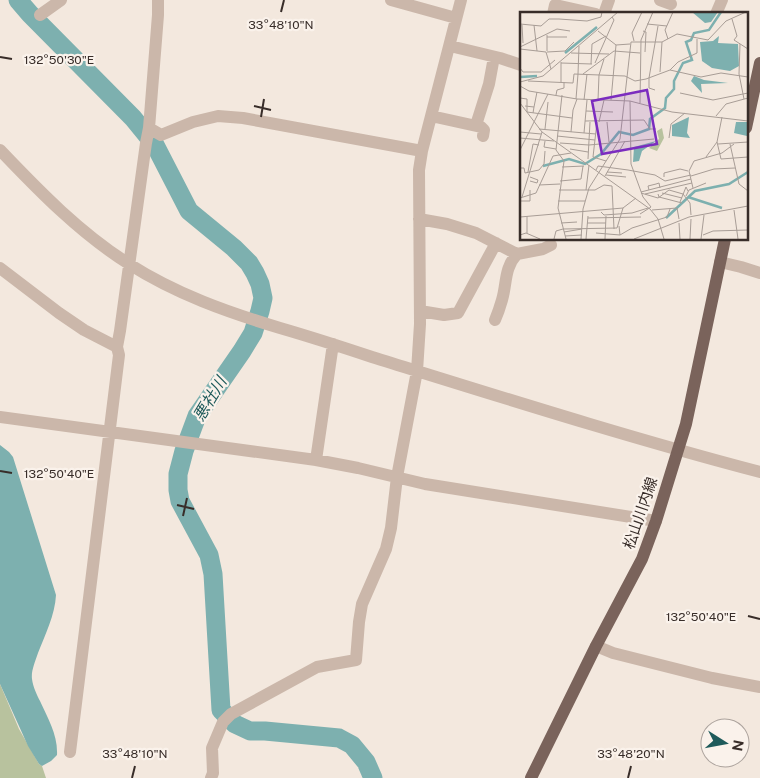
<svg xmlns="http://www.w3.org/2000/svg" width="760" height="778" font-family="'Public Sans','Noto Sans JP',sans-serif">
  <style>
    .green { fill: #b8c29e }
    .water { fill: #7db0af }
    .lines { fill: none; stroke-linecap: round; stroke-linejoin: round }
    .river { stroke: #7db0af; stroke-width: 19 }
    .minor { stroke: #cbb7aa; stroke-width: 12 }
    .major { stroke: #7a635b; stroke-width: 12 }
    .ticks { fill: none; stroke: #382d29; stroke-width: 2 }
    .labels { text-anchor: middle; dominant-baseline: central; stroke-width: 4.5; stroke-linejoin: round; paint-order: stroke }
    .street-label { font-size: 15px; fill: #382d29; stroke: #faf2eb }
    .water-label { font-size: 16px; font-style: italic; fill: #1e5a5a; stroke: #faf2eb }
    .inset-river { fill: none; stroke: #7db0af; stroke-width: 2.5 }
    .inset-road { fill: none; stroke: #a89d96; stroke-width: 1 }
    .view { fill: #7b2cbf; fill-opacity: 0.15; stroke: #7b2cbf; stroke-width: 2.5 }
    .inset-edge { fill: none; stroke: #382d29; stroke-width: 2.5 }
    .ticks-label { font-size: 12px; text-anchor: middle; fill: #382d29; stroke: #faf2eb; stroke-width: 4.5; stroke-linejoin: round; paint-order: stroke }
  </style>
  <rect width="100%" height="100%" fill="#f3e8de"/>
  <path class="green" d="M0,684L19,729L39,764L42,766L46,778H0Z"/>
  <path class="water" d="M0,445L9,452L13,457L56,595C55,615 45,635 38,653C35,662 31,671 32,679C33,687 37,695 40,701C48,719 58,735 57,755L51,761L42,766L39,764L28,746L0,684Z"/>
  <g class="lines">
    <path class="river" d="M18,0L30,14L133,118L155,145L189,211L234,248L249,263L255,273L260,284L263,298L260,311L253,333L242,351L197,416L184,451L178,474V490L180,501L209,555L213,574L221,710L235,724L250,731H265L339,738L352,745L366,762L373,778"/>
    <path class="minor" d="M391,0L456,18
      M660,0L671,4
      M553,14L555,5L596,14
      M604,14L609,0
      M716,14L722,0
      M40,15L61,0
      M450,46L500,58L521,65
      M431,116L481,127L484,130L483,136
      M476,125L489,84L494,57
      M149,128L161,135L193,122L218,116L243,118L422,151
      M0,150C40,192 80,233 129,264C176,294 227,312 280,328C311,337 342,347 372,357C501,397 630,438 760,472
      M419,219L447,224L476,233L517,254L543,249L551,245
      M720,262L741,267L760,273
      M0,268L59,313L84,330L117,347
      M420,311L444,315L458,313L496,243
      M495,320C498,313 500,307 502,300C507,283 504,268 517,254
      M0,417L316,460L358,468L425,484L656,521
      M316,460L333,344
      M596,646L613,653L712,678L760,687
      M70,752L119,355L117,347L120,331L146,143L149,128L158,15V0
      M211,778L213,773L212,748L223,722L231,714L317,667L356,660L359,622L362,604L386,549L391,528L397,477L417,371L420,324L419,170L422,151L461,0"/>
    <path class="major" d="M746,128L760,63
      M531,778L596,646L642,559L656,521L686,424L725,239"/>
  </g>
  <path class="ticks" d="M281,12L284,0M0,57L12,59M254,106L271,110M261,117L264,99M0,471L12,473M177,505L194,509M183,516L187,498M748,616L760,619M132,778L135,766M628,778L631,766"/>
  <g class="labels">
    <g class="street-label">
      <text transform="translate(640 513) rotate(-71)">松山川内線</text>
    </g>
    <g class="water-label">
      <text transform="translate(210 399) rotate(-59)">悪社川</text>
    </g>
  </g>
  <g transform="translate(520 12)">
    <rect width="228" height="228" fill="#f3e8de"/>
    <path d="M142,116L144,126L137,139L129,136L139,127L137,119Z" fill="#b8c29e"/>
    <path d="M172,0H198L191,10L185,11ZM199,24L198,31L218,32L219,54L210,59L192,56L182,49L180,30L193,29ZM174,64L184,68L208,71L181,72L182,81L171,69ZM169,105L167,121L170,126L152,124V113ZM216,110H227V124L214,121ZM136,129L122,139L119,149L113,150L114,135Z" fill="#7db0af"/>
    <path class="inset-river" d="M45,41L77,15M0,65L17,64M23,154L49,147L65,152L81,142L99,120L113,123L129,117L130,107L145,96L146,86L154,77V69L163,51L172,48L166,30L171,28L174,21L189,18L201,0M168,185L202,196M146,206L175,179L209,172L228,160"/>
    <path class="inset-road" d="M5,0H54M39,7L67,9L81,5L82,0M212,7L217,24L214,28L228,37M0,12L21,14L29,7H39M127,12L147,14M2,13L3,31M14,13L17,39M78,19L96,33L110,32M123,19L126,20L125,40M27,25H47M148,27L145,18L153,0M121,28L133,0M114,29L112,21L122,0M220,32L219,62L224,87M0,35L37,17L50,19M0,37L26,40L31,57M27,39V23M27,40L45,39L54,30M51,41L89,42M41,50V70M41,51L72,52M75,51L94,8L92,5M71,52L72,32L86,24M0,56L3,60H21L35,48M150,58L181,65L201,61L228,65M140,60L142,30M58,62L59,34M63,62L94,39L120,41M129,66L138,14M129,66V76L135,78M8,69L53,71L54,62L105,64L115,69L126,67L150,58L158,50L177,41V27M0,70L23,64L98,0M0,74L9,79L57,87L110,89L152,100L228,109M160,81L193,88L228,81M36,83L37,78L44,76V70M42,83L36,138L44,149L38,196L46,227M0,86L7,87V100L52,106M56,87L58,62M64,88L67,62M78,88L79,63L84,47M91,88L96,33M110,89L111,152L123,185L131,195L120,202M0,91L22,120L130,197L138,207L144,227M120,91L121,28M5,94L14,95L13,101M14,95L17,80M66,99L93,100M196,104L206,92L228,86M202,105L197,130L201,147L228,145M65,109L124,108L130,117H136M77,110L73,145L86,149M79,110L84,88M87,110L89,130M19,117L76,122M25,117L28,90M0,120L21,122M51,120L53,98L57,87M64,121L67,88M37,124L75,128M0,126L34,129M149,126L151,112L165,101M25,129L24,135L36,137M40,131L69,133L134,127M198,132L228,130M210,132L219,172L228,179M50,137L68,140M0,138L28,82M186,145L197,130M68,147L70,110M69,153L66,178H75L84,173L92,174L94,217M42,155L64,154M1,156H4L5,161L19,158L24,152L25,139M76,158L78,154L108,158L135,163L145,169L171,163M8,160L13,132L19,133M87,160L102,161M0,162V138M86,163L106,165M85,164L105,129M171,164L194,157L215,156M144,165V161L160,157L168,159M10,169L17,171L18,168L10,165M40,169L61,167L63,154M19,173L40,172M69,176L100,127L111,30H142L157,22L188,28L206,9L226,0M173,176L169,159L174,149L202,141L214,132M39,178H66M129,178L128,174L136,172L139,171L140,176M121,180L171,167M121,181L138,186L149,178L163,182L170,191L171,203M142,181L162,186M125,182L172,171M138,182L139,185L162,191M166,184L169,178L186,171M2,185L22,120M0,186L16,181L33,144L51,141M0,189H10V178M38,189H65M160,190L166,175L168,179M132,198L157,196L159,207M214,198L218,227M81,200L84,203L112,201L128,196M0,205L103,196M68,206L121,205M41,211L57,210M67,211H86M159,211L160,227M44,220L62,217M7,221V204M76,221L100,223L99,214M0,223L6,221L20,227M100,223L112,216L147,205L150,197M183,223L193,219L228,218M45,224L62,223M34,227L36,219L43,217L97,216L103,196L116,186M61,227L63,197L69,176M66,227L68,204M85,227L86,204M114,227L169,205L228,194M170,227L171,207M181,227L184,203"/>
    <path class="view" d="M127,78L137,132L82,142L72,89Z"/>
    <rect width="228" height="228" class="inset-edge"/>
  </g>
  <g class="ticks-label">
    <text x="281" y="29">33°48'10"N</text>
    <text x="59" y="64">132°50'30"E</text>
    <text x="59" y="478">132°50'40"E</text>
    <text x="701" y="621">132°50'40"E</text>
    <text x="135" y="758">33°48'10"N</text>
    <text x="631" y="758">33°48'20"N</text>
  </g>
  <g transform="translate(725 743) rotate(101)"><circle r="24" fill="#faf2eb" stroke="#aca39d"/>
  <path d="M0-4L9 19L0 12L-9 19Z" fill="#1e5a5a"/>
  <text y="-8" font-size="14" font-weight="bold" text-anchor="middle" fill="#382d29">N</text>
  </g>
</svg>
